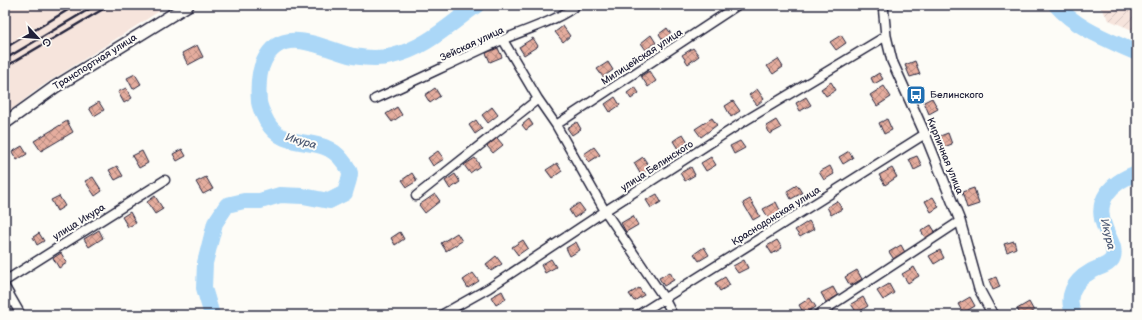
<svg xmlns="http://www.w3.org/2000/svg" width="1142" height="320" font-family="'Balsamiq Sans',sans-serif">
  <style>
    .built { fill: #f6e4dc }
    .industrial { fill: url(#industrial-furrows) }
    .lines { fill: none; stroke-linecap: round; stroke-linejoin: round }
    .river { stroke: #abd7f7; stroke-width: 16 }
    .building { fill: url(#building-cross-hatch); stroke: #22223b }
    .minor-casing { stroke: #22223b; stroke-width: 11 }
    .tertiary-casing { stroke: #22223b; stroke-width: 12 }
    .secondary-casing { stroke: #22223b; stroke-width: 14 }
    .minor { stroke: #fdfcf7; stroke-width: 8 }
    .tertiary { stroke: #fdfcf7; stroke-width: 9 }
    .secondary { stroke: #fdfcf7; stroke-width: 11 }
    .rail { stroke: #22223b; stroke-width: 2.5 }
    .labels { text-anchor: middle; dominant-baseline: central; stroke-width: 4; stroke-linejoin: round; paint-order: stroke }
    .street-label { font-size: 10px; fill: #22223b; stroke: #fdfcf7 }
    .poi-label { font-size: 10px; fill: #22223b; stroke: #fdfcf7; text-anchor: start }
    .water-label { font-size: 11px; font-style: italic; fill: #4b5873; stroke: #fdfcf7 }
  </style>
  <defs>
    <pattern id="industrial-furrows" width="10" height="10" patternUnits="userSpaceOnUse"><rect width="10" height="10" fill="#f6e4dc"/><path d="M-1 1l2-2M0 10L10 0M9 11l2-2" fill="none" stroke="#d3c3be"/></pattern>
    <pattern id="building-cross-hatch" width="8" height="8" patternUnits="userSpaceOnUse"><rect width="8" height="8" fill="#e5ad9e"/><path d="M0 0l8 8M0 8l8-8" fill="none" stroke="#b98c82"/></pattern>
  </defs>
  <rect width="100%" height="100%" fill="#fdfcf7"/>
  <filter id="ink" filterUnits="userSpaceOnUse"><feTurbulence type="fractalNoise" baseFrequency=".025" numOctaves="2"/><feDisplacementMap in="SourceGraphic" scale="8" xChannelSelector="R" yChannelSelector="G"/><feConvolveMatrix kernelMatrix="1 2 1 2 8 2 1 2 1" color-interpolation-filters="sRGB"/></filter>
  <g filter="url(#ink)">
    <path class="built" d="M5,5H169L39,88L5,115Z"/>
    <path class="industrial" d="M1099,5H1137V32L1109,20Z"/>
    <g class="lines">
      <path class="river" d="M1056,5C1077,29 1109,40 1137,53
        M212,315L204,288L205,263L215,223L227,205L244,201H260L280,195L303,196L329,201L345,193C346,188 350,179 350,173C349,168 345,164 342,160C320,132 286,154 267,122C264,116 260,109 259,102C258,89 258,73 264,61C282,22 325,50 353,56C365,58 380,59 392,56C425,49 451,23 477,5
        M1074,315C1065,297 1074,281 1090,272C1097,267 1110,266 1113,257C1116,247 1108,237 1105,228C1093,200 1112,182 1137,173"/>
    </g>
    <path class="building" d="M563,26L570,36L563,42L555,32Z
      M667,28L671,34L663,40L659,34Z
      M651,35L656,43L646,50L641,43Z
      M841,35L846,43L836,50L830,42Z
      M533,38L538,46L524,55L519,47Z
      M197,45L203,57L188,65L182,53Z
      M498,48L502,57L490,62L486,53Z
      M693,48L699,56L688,64L682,55Z
      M778,59L783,67L773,74L767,66Z
      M915,61L920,74L910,77L905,65Z
      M608,62L613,70L603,77L597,69Z
      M649,71L656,81L648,87L641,76Z
      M879,73L883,79L874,84L871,78Z
      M135,74L141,84L133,89L127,78Z
      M831,82L836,90L826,96L821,89Z
      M884,86L891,97L877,106L870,95Z
      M635,87L639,93L631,99L627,93Z
      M126,88L132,98L124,103L118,92Z
      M435,88L440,96L430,103L425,95Z
      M757,89L764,99L757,105L749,95Z
      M615,97L620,105L610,112L605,104Z
      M806,97L811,105L800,111L796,103Z
      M932,98L938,109L929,114L924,102Z
      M733,101L740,111L731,117L725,106Z
      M99,102L104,110L94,116L89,108Z
      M397,107L402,115L392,122L386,114Z
      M492,107L498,115L488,123L482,115Z
      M712,118L717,125L701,137L695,129Z
      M529,119L533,125L526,130L522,125Z
      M887,119L892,130L884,134L879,123Z
      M476,120L482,129L475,134L469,125Z
      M776,120L781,128L770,134L766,126Z
      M67,121L73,132L41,151L34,141Z
      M577,122L581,129L572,135L567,128Z
      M948,133L952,144L944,147L940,136Z
      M683,134L688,142L678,149L673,141Z
      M497,138L503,145L493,153L487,146Z
      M740,141L745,148L734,154L730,146Z
      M22,146L27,154L17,160L12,152Z
      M594,147L600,155L589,162L584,154Z
      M182,149L186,156L177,161L173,154Z
      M142,151L148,163L139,168L132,156Z
      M438,151L444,159L433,166L428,158Z
      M849,151L853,158L843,164L839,157Z
      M917,156L922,166L914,170L909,159Z
      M643,157L651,169L641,175L634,163Z
      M711,157L716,165L706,171L701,163Z
      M475,158L480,166L470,173L464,165Z
      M557,163L562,171L552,178L546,170Z
      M117,166L123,176L115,180L109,170Z
      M830,166L834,174L824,180L819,172Z
      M691,167L695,175L685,181L680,173Z
      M892,168L897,177L885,185L879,175Z
      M412,173L417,181L407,187L402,180Z
      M455,174L460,182L450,189L445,181Z
      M93,177L102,191L95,196L85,181Z
      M206,177L213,189L203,194L196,182Z
      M797,185L802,193L791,199L787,191Z
      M974,188L979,204L967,208L962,192Z
      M435,194L440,201L425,213L419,205Z
      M657,194L661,202L651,208L646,200Z
      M59,196L65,206L57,211L51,200Z
      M155,196L163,209L155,214L147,202Z
      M933,197L939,207L931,212L925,201Z
      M750,199L760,216L753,220L743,203Z
      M837,201L842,209L831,215L827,207Z
      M776,202L781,212L769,219L763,209Z
      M579,203L585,211L574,218L569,210Z
      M130,212L136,223L128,227L122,217Z
      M633,216L638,225L626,232L621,223Z
      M809,221L814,229L800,237L795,230Z
      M931,225L936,233L926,239L921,231Z
      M99,230L103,238L89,247L84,239Z
      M400,232L404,239L395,245L391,238Z
      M39,233L44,241L37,245L33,237Z
      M457,233L462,241L446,251L441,243Z
      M523,240L528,248L518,255L512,247Z
      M777,240L782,248L772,254L767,246Z
      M1014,241L1016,248L1007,252L1004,244Z
      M576,242L580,250L570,256L566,248Z
      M901,245L906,254L895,261L889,252Z
      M704,247L709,255L699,261L694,254Z
      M940,250L944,258L934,264L929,256Z
      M61,253L67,263L59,268L53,258Z
      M496,256L502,264L491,271L486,264Z
      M551,259L556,267L545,273L541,265Z
      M744,260L748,268L738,273L733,266Z
      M914,267L919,276L908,283L902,274Z
      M857,270L862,279L850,286L845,277Z
      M670,272L674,280L664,286L659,278Z
      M473,273L479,281L468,288L463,280Z
      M725,277L730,285L720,291L715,283Z
      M996,277L1000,287L993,290L989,280Z
      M889,284L894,293L883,300L877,291Z
      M833,287L838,296L826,302L821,293Z
      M639,288L644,295L634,301L629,294Z
      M502,291L506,299L496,305L491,297Z
      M863,297L868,306L857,313L851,304Z
      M970,297L975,306L963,313L958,304Z
      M810,298L816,307L804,314L799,305Z
      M1029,302L1034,311L1027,315H1021L1017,309Z"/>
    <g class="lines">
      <defs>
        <path id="minor" d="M503,40L538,99L556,125L605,211L664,298L673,315
          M375,99C417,80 460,59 502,40C520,32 564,18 576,5
          M556,125L738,5
          M416,196L538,99
          M5,281L165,180
          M5,287L21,315
          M441,315L489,288L605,211L743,122L886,36
          M638,315L925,134
          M817,315L960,221"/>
        <path id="tertiary" d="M883,5L886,36L892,61L925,134L960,221L979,289L993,315"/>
        <path id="secondary" d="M5,123L55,87L188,5"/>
      </defs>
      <use href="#minor" class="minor-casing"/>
      <use href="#tertiary" class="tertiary-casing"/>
      <use href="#secondary" class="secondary-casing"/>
      <use href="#minor" class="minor"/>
      <use href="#tertiary" class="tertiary"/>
      <use href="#secondary" class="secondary"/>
      <path class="rail" d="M5,8L10,5
        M5,48L76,5
        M5,59L96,5
        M5,67L110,5"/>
    </g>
  </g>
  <defs>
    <symbol id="bus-square" viewBox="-11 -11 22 22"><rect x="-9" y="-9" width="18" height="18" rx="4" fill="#1f6fb2" stroke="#fdfcf7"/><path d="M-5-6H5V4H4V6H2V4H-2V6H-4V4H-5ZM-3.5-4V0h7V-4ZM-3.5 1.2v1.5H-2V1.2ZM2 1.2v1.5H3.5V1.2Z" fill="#fff"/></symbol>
  </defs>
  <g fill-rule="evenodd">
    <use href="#bus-square" x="905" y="84" width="22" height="22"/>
  </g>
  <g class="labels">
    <g class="street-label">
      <text transform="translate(472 44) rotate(-25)">Зейская улица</text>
      <text transform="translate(642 57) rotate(-33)">Милицейская улица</text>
      <text transform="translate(95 62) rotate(-32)">Транспортная улица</text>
      <text transform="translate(945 156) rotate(68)">Кирпичная улица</text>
      <text transform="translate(657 166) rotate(-33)">улица Белинского</text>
      <text transform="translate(776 216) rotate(-32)">Краснодонская улица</text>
      <text transform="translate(79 222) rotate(-32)">улица Икура</text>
    </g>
    <g class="poi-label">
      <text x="930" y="95">Белинского</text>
    </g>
    <g class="water-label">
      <text transform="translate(301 141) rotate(16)">Икура</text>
      <text transform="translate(1108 234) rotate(76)">Икура</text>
    </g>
  </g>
  <rect width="1142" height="320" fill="none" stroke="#fdfcf7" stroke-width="20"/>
  <rect x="10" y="10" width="1122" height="300" fill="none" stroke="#22223b" stroke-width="1.5" filter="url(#ink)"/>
  <g transform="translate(38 38) rotate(116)" stroke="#fdfcf7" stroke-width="3" paint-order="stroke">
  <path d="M0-3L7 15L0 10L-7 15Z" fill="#22223b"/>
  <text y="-6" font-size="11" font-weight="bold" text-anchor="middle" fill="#22223b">С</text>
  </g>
</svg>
